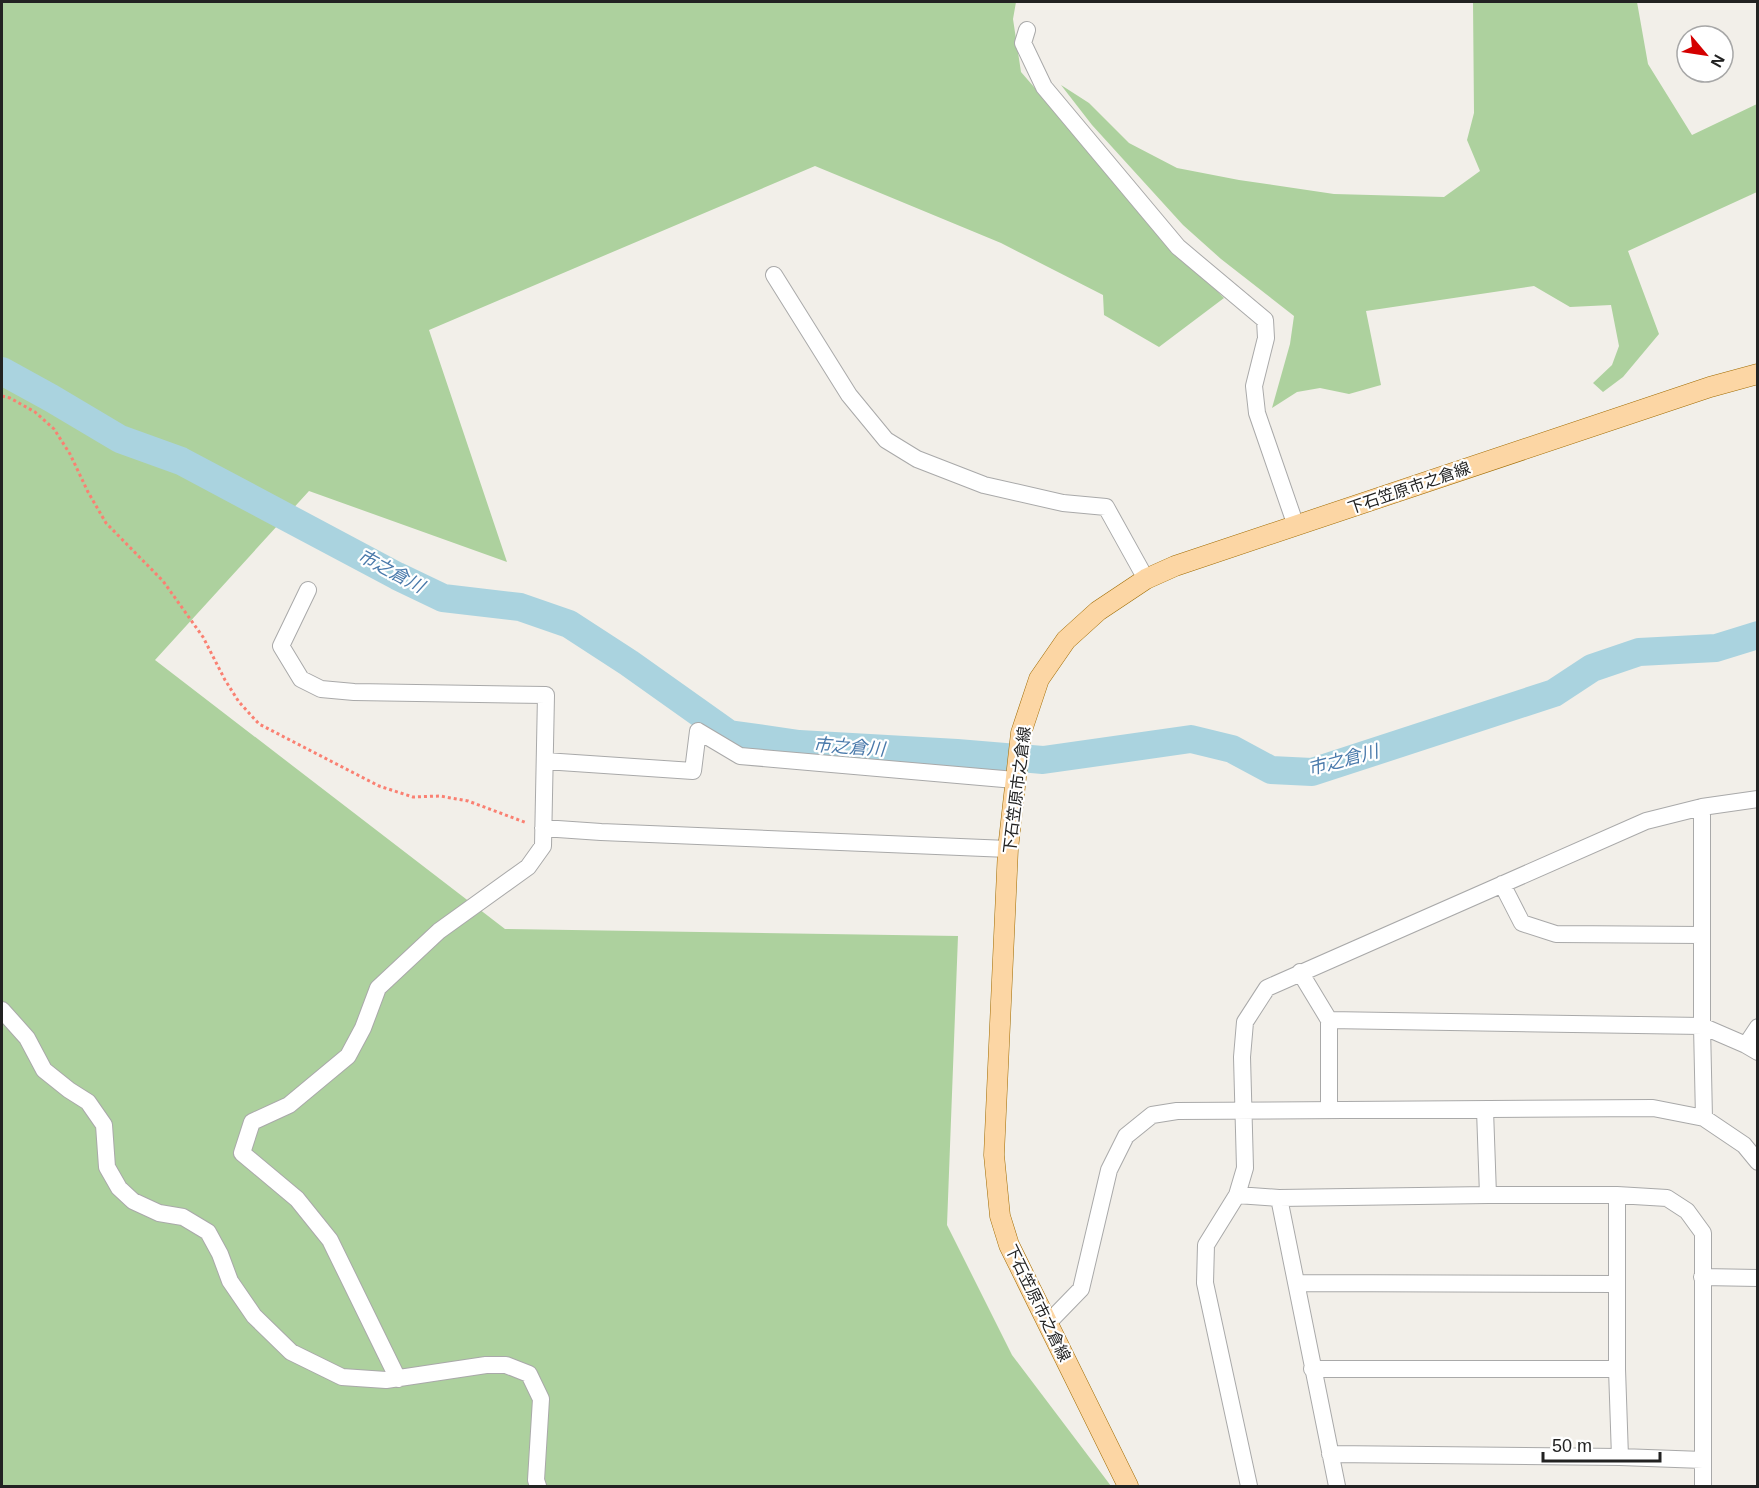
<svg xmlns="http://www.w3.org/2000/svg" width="1759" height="1488" font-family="Helvetica,'Noto Sans JP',sans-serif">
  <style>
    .forest { fill: #add19e }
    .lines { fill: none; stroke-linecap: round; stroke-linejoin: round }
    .river { stroke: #aad3df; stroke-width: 28 }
    .minor-casing { stroke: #a9a9a9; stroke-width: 18 }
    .major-casing { stroke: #a06b00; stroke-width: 21 }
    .path { stroke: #fa8072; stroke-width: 3; stroke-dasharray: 3 3; stroke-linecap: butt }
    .minor { stroke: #fff; stroke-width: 16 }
    .major { stroke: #fcd6a4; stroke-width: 20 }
    .labels { text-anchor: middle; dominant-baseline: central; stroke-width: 4.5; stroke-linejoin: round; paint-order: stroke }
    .street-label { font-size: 16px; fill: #222; stroke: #fff }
    .water-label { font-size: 18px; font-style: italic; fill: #4a7aab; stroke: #fff }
  </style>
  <rect width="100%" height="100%" fill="#f2efe9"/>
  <path class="forest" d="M2,2H1016L1013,19L1021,72L1170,244L1224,298L1159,347L1104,315L1103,295L1001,243L815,166L429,330L507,562L309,491L155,660L505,929L958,936L947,1225L1012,1355L1111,1486H2Z
    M1473,2H1637L1648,64L1692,135L1757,104V192L1628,251L1659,334L1623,377L1603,392L1593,383L1612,365L1619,346L1611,305L1570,307L1534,286L1366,311L1381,385L1349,394L1320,388L1297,392L1272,408L1290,344L1294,316L1221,259L1183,225L1092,125L1061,85L1089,103L1129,143L1177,168L1239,180L1334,194L1444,197L1480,171L1467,140L1474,113Z"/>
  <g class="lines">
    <path class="river" d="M2,371L51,398L120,439L181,461L397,576L443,598L520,607L569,624L629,663L729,734L799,744L957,753L1043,760L1191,739L1232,749L1271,770L1312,772L1554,693L1592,668L1639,652L1716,648L1758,635"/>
    <defs>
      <path id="minor" d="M1027,30L1023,43L1044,87L1178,247L1265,320L1266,338L1254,386L1257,413L1296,526
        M774,275L849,395L886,440L917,459L984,485L1063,503L1106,507L1146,579
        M308,590L281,646L301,679L321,689L354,692L546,695L543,846L528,867L439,931L378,988L363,1028L348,1056L289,1105L252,1122L242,1153L297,1199L330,1240L398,1379
        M545,761L693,771L698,731L740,756L1015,780
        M1702,807V1026L1704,1118
        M543,828L601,832L1008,849
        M1502,884L1522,923L1556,934L1702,935
        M1300,972L1329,1020V1109
        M2,1010L27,1038L44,1070L69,1090L88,1102L104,1125L107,1167L119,1188L133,1201L159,1213L183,1217L208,1232L220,1254L230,1281L254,1316L291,1352L342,1377L386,1380L486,1365H506L529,1374L541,1399L536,1480L538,1486
        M1329,1020L1702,1026L1746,1045L1758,1052
        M1746,1045L1758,1027
        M1485,1110L1488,1195
        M1237,1195L1279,1198L1488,1195H1617L1667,1198L1687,1211L1703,1233V1486
        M1617,1195V1369L1620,1457
        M1279,1198L1337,1486
        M1702,1277L1758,1278
        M1296,1283L1617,1284
        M1047,1324L1081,1289L1109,1170L1126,1136L1152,1115L1177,1111L1653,1108L1704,1118L1744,1145L1758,1162
        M1312,1369H1617
        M1330,1454L1620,1457L1703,1460
        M1249,1486L1205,1283L1206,1245L1237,1195L1245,1168L1242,1057L1245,1022L1267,988L1646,821L1702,807L1758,799"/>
      <path id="major" d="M1128,1486L1009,1245L1000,1216L994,1155L1008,849L1021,733L1039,679L1066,640L1098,611L1146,579L1175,566L1710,387L1758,374"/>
    </defs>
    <use href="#minor" class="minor-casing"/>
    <use href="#major" class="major-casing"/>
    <path class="path" d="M2,396L10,398L35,412L54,429L70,454L88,492L106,523L163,581L203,637L225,680L239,702L259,724L379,786L413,797L440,796L468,801L527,823"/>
    <use href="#minor" class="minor"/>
    <use href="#major" class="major"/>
  </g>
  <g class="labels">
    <g class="street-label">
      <text transform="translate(1409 488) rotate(-19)">下石笠原市之倉線</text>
      <text transform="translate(1017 790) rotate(-83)">下石笠原市之倉線</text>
      <text transform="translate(1038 1303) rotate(64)">下石笠原市之倉線</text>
    </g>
    <g class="water-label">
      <text transform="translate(391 571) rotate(28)">市之倉川</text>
      <text transform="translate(849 747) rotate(4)">市之倉川</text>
      <text transform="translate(1343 760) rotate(-15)">市之倉川</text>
    </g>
  </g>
  <rect width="1759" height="1488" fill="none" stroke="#222222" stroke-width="6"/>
  <g transform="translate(1705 54) rotate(119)"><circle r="28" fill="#ffffff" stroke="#a7a7a7" stroke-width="1.5"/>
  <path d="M0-4.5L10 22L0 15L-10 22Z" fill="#d40000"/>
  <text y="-9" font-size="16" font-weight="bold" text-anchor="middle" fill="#222222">N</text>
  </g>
  <path d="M1543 1452v9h117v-9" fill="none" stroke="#222222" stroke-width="3"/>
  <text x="1552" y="1452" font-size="18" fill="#222222" stroke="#ffffff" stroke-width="4.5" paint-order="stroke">50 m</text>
</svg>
